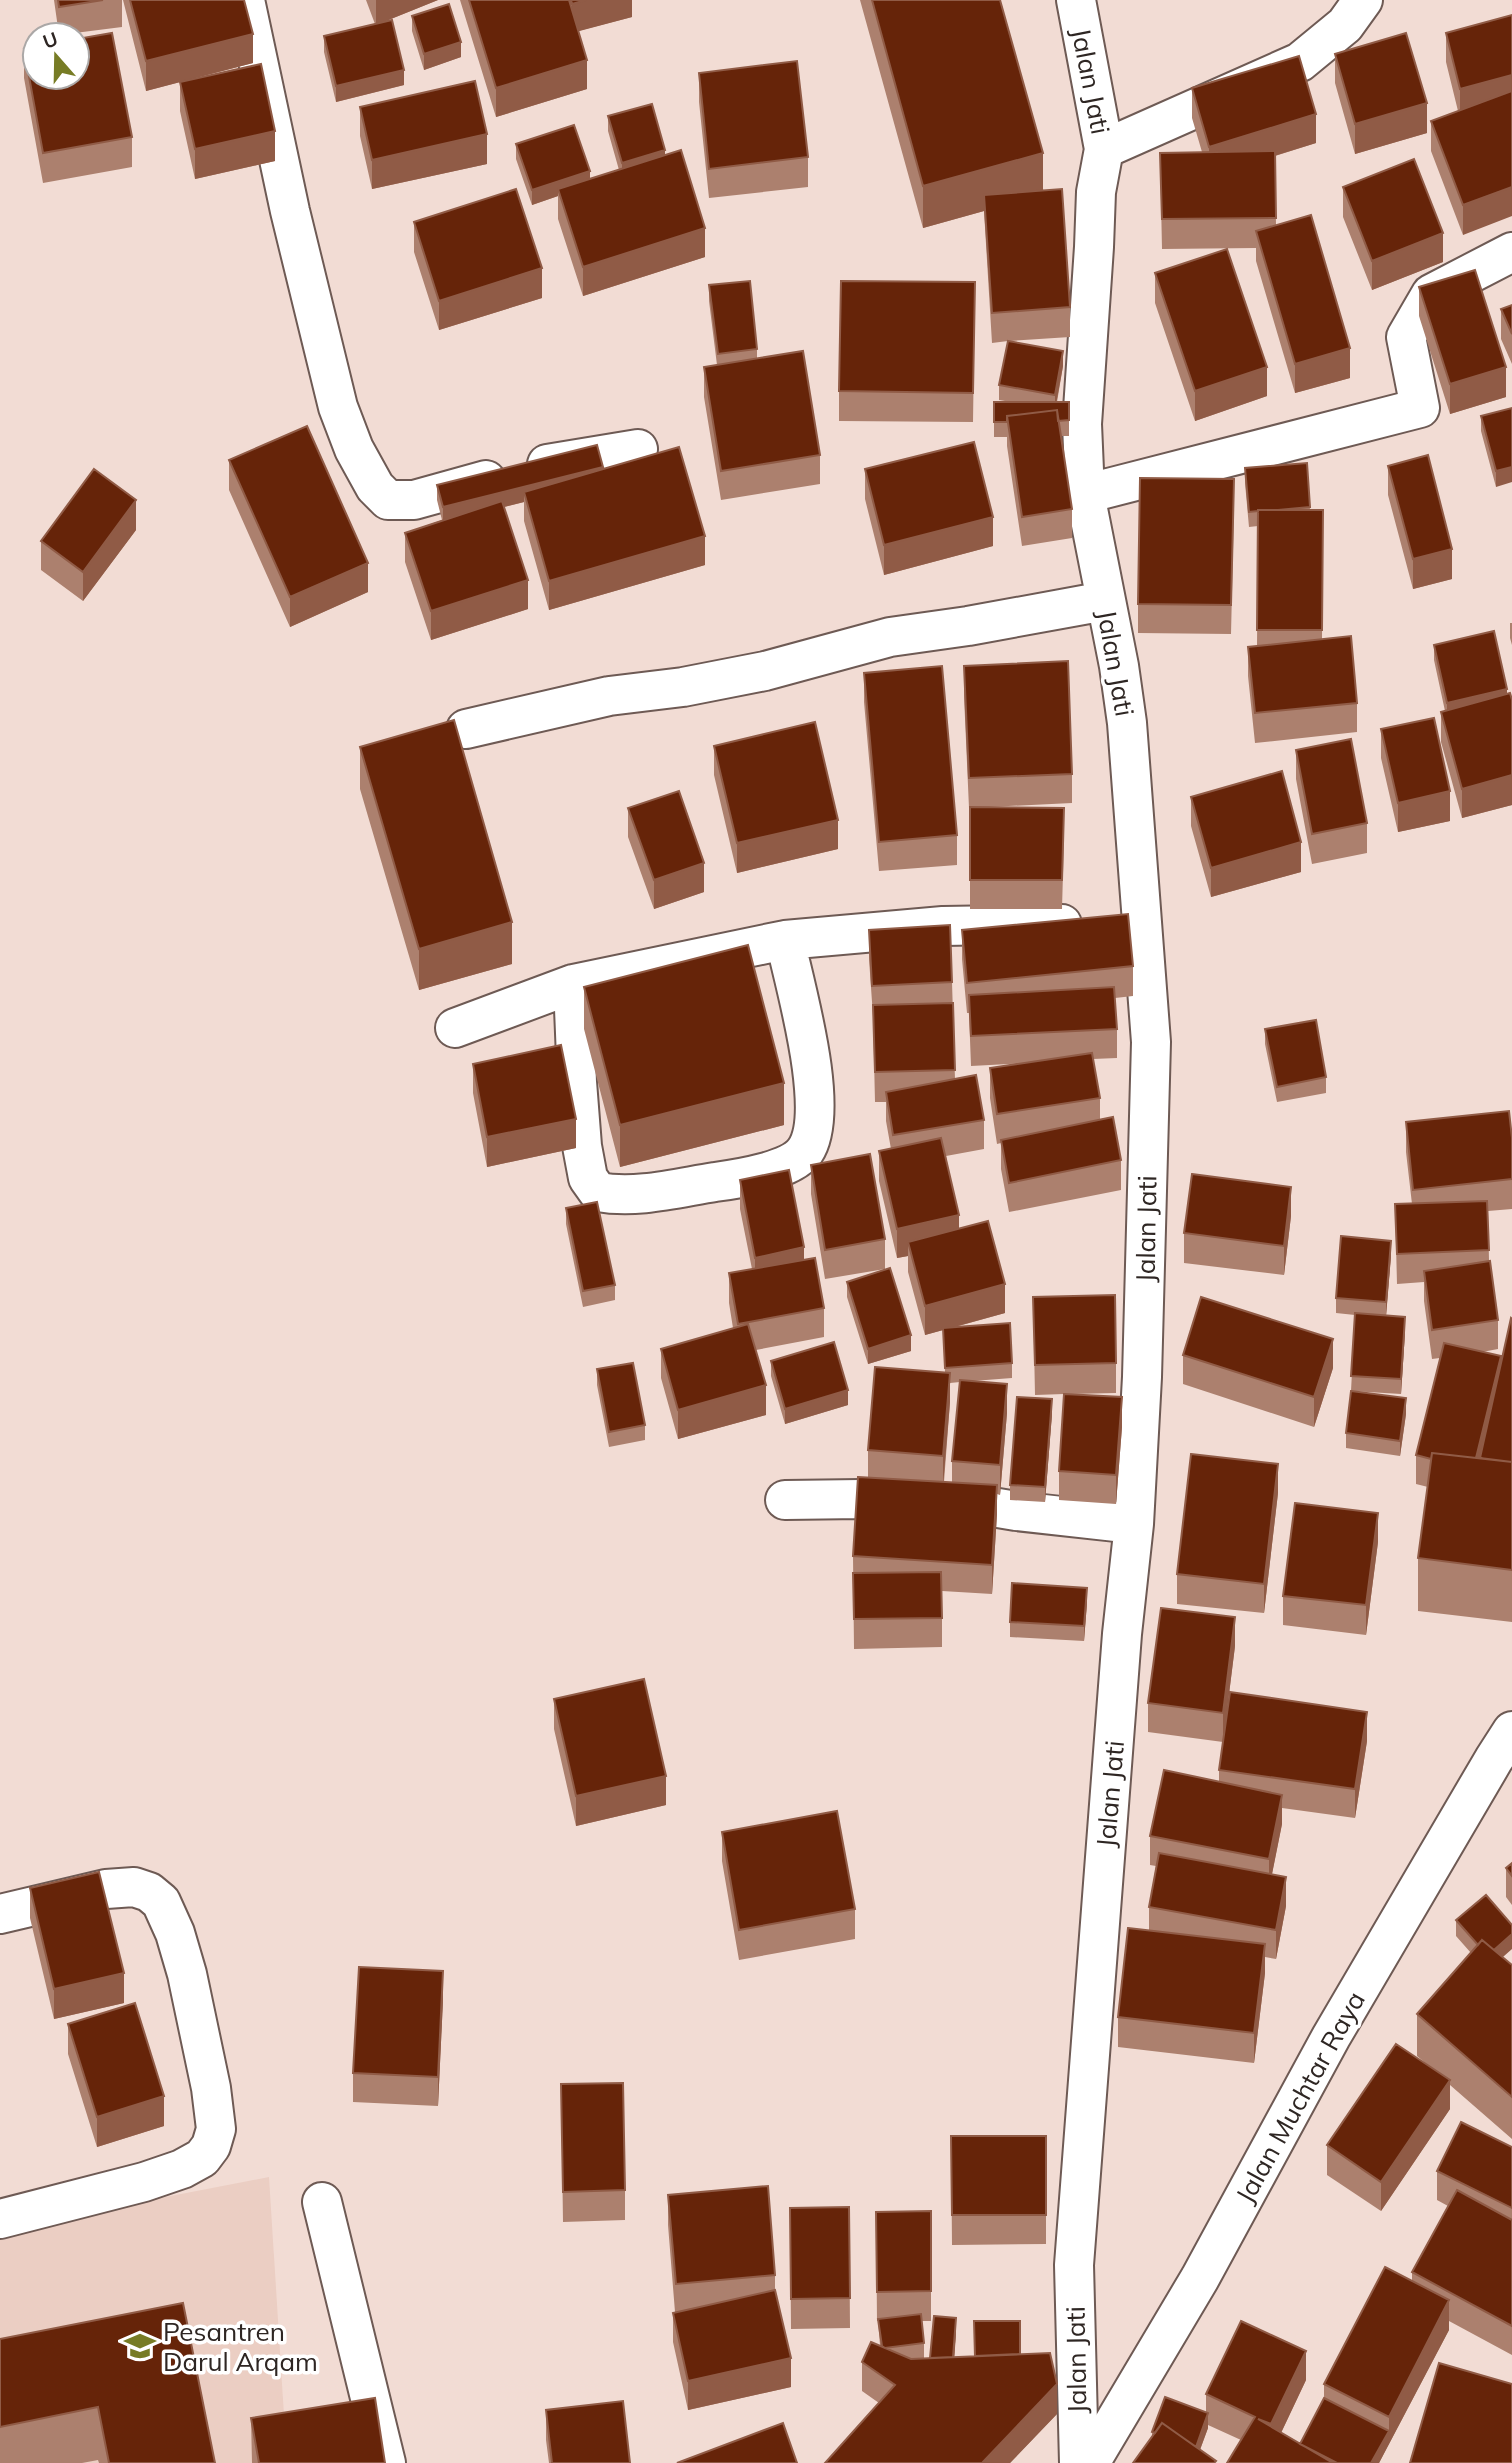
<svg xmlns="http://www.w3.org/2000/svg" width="1512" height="2463" font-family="Mulish,sans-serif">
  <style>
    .built { fill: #ebcec3 }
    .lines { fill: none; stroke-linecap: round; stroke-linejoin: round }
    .minor-casing { stroke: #6e5a54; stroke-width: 42 }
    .trunk-casing { stroke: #6e5a54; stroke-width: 42 }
    .minor { stroke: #fff; stroke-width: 38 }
    .trunk { stroke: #fff; stroke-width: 38 }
    .wall { fill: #ac806e; fill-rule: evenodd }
    .shaded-wall { fill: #905b46 }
    .building { fill: #662409; stroke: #905b46; stroke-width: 2 }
    .labels { text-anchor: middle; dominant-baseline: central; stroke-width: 7; stroke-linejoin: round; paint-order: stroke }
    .street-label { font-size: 26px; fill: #2e2623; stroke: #fff }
    .poi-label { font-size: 26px; fill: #2e2623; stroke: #fff; text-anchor: start }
  </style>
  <rect width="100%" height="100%" fill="#f2dcd4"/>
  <path class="built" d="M269,2177L287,2463H0V2229Z"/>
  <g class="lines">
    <defs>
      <path id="minor" d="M245,0L290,211L338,407L354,449L375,487L388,500H414L486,480
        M1076,0L1104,149L1096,192L1094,247L1082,424L1085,494L1119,666L1127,723L1151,1042L1142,1377L1134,1524L1122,1634L1074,2265L1079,2463
        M1104,149L1300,62L1345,25L1363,0
        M547,464L638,449
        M1085,494L1420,408L1406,337L1431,294L1512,252
        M466,729L609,696L683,687L765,671L890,637L968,626L1105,601
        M573,984L577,1082L582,1146L588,1178L598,1192C637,1199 677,1188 715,1182C738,1179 791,1171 805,1151C832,1112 795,986 785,940
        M455,1028L573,984L785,940L943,926L1062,924
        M785,1500L861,1499L980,1505L1016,1511L1134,1524
        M0,1914L106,1889L134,1887L149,1892L161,1902L175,1933L187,1974L211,2088L216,2129L211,2146L202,2158L182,2169L144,2182L0,2219
        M322,2202L386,2463"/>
      <path id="trunk" d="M1090,2463L1200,2278L1331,2037L1494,1759L1512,1731"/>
    </defs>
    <use href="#minor" class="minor-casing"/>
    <use href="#trunk" class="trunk-casing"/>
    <use href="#minor" class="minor"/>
    <use href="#trunk" class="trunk"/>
  </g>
  <path class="wall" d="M54,0H122V27L59,35Z
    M123,0H244L253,63L184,81L275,161L195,179L180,111V82L146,91Z
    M366,0H438L381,23L404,85L336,102L324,52V36L375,24Z
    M460,0H632V17L578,31L587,89L496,117Z
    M860,0H1000L1070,307V337L1010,341L1063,366L1057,402H1069V436H1061L1072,509V538L1022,546L1007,446V437H994V402H1011L999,400V385L1008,341L992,343L984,211L923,228Z
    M1512,15L1463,235L1431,151V121L1458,111L1446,62V33Z
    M412,16L461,57L424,70L412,31Z
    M24,49L132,137V167L43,183L24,78Z
    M1335,54L1427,133L1355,154L1335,83Z
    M699,73L808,157V187L709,198L699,102Z
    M1192,88L1316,143L1275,156L1276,226L1350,378L1295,393L1256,261V248L1162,249L1160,153L1202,152L1192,118Z
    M360,107L487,164L372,189L360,136Z
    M608,116L665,155L705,257L583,296L558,219V196L532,205L516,159V144L590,179L619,170L608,131Z
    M1343,187L1443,262L1372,290L1343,217Z
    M414,222L542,298L439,330L414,252Z
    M1155,273L1267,396L1195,421L1155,303Z
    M975,282L973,422L839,421V391Z
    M709,285L757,349V359L820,455V484L721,500L704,397V367L717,365L709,301Z
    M1419,287L1506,397L1450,414L1419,316Z
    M1512,305V364L1501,339V309Z
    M1512,408L1496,487L1481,431V416Z
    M229,460L368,592L290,627L229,490Z
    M1307,463L1310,510H1323L1322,639L1357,703V732L1255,743L1248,676V647L1257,646L1258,526L1249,527L1245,483V468Z
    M1388,466L1452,579L1413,589L1388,495Z
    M603,469L705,565L549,610L524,521V502L504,507L528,609L431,640L405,562V533L442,520L437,500V485Z
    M865,469L993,546L884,575L865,499Z
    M1234,508L1231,634L1138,633V604Z
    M136,530L83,601L41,570V541Z
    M1510,623H1512V645L1510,638Z
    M1434,645L1507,694L1512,700V805L1462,818L1441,742V712L1445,711L1434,660Z
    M964,666L1072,774V803L989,807L1064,837L1062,909H970V808H969L964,696Z
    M864,673L957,835V865L879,871L864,702Z
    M1381,729L1450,821L1398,832L1381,758Z
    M714,746L838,849L737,873L714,775Z
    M360,747L512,964L419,990L360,789Z
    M1296,750L1367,823V853L1312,864L1296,779Z
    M1191,797L1301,872L1211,897L1191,826Z
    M628,808L704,892L654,909L628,837Z
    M869,930L952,982L955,1079L984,1120V1149L946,1156L959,1229L1005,1313L955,1327L1012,1363V1378L973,1381L1007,1413L1000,1495L997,1494V1514L992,1594L942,1591V1647L854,1649L853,1556L868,1477V1450L945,1372L943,1330L925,1335L908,1272V1256L897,1258L879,1181V1151L891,1149L886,1121V1102H875L873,1016L869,959ZM960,1382L952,1461V1482H944L950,1402V1383Z
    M962,930L1133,966V996L1115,998L1117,1029V1058L1093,1059L1100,1098V1120L1121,1160V1190L1009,1212L1001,1169V1143L997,1144L990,1098V1068L1027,1063L971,1066L969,1013H967L962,959Z
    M584,987L784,1125L620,1167L584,1029Z
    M1265,1029L1326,1077V1093L1277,1102L1265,1044Z
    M473,1064L576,1148L487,1167L473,1093Z
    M1406,1122L1512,1138V1209L1488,1211L1489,1261L1498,1320V1349L1482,1352L1501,1364L1512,1319V1622L1418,1611V1558L1428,1487L1416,1484V1455L1440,1358L1432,1359L1424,1301V1282L1397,1284L1395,1204H1412L1406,1152Z
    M811,1165L885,1239V1269L825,1279L811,1194Z
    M740,1180L804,1260L824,1308V1337L756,1350L766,1415L678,1439L661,1378V1349L733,1328L729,1303V1273L752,1269L740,1209Z
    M566,1208L615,1285V1300L583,1307L566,1224Z
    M1291,1216L1284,1275L1184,1263V1233Z
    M1391,1256L1386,1315L1405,1332L1401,1394L1351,1391L1355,1315L1336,1313V1298Z
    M847,1282L911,1351L868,1364L847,1297Z
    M1033,1297L1116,1363V1393L1071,1394L1122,1427L1116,1504L1059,1500V1471L1064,1394L1035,1395Z
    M1183,1355L1333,1368L1314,1427L1183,1384Z
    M771,1361L848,1405L785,1424L771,1376Z
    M597,1369L645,1425V1440L609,1447L597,1385Z
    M1052,1414L1045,1502L1010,1500V1485Z
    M1406,1414L1400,1456L1346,1448V1433Z
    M1278,1493L1264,1613L1177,1604V1574Z
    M1378,1542L1366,1635L1283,1625V1596Z
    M1087,1603L1084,1641L1010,1637V1622Z
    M1235,1646L1223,1742L1148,1732V1703Z
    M554,1699L666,1805L576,1826L554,1729Z
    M1367,1741L1355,1818L1282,1808V1824L1272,1874L1286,1906L1276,1959L1265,1957V1973L1254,2063L1118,2047V2017L1149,1931V1907L1156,1866L1150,1865V1836L1219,1782V1770Z
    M722,1832L855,1909V1939L739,1960L722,1861Z
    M1512,1863V1905L1506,1897V1868Z
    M30,1888L124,2003L54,2019L30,1918Z
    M1456,1920L1512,1965V2139L1450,2085V2109L1381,2211L1327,2175V2145L1429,2066L1417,2056V2014L1471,1953L1456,1936Z
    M443,2000L438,2106L353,2102V2073Z
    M68,2024L164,2126L97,2147L68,2054Z
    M561,2084L625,2190V2220L563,2222Z
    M951,2136H1046V2244L952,2245Z
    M1512,2147V2355L1449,2321V2330L1379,2463H1227L1241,2440L1208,2425V2428L1200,2450L1216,2463L1152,2437V2432L1206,2412V2394L1306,2380L1281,2433L1300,2444L1324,2398V2384L1412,2281V2272L1448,2206L1437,2200V2171Z
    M668,2195L775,2275V2290L791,2387L688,2410L673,2342V2313L675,2312L668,2225Z
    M849,2207L850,2328L791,2329L790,2208Z
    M931,2211V2321H922L924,2343V2358H930L956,2333L954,2357L1020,2354L1057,2414L1010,2463H825L879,2403L862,2391V2362L880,2345L878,2321H877L876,2212Z
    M0,2339L215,2463H99L98,2460L82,2463H0Z
    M546,2410L630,2463H549L546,2440Z
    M251,2418L385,2463H252Z"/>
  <path class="shaded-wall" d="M376,0H438L376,25Z
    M586,0H632V17L572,33V4Z
    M253,34V63L146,91V61Z
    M461,42V57L424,70V54Z
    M587,60V89L496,117V88Z
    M404,70V85L336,102V86Z
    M1512,75V105L1460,119V89Z
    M1427,103V133L1355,154V124Z
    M1316,114V143L1209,176V147Z
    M275,131V161L195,179V149Z
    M487,134V164L372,189V160Z
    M665,150V166L622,178V163Z
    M1043,153V195H984V211L923,228V186Z
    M590,171V186L558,189V196L532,205V190Z
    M1512,187V216L1463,235V205Z
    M705,228V257L583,296V267Z
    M1443,233V262L1372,290V261Z
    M542,268V298L439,330V301Z
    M1350,348V378L1295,393V364Z
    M1063,351V366L1055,410V395Z
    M1267,367V396L1195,421V391Z
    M1506,367V397L1450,414V384Z
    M603,467V482L524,492V502L443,522V507Z
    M1512,467V482L1496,487V471Z
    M136,500V530L83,601V572Z
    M993,517V546L884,575V545Z
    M705,536V565L549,610V581Z
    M1452,549V579L1413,589V559Z
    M368,563V592L290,627V597Z
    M528,580V609L431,640V611Z
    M1507,689V704L1447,718V703Z
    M1512,775V805L1462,818V789Z
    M1450,791V821L1398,832V803Z
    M838,820V849L737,873V843Z
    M1301,842V872L1211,897V868Z
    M704,863V892L654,909V880Z
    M512,922V964L419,990V949Z
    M784,1083V1125L620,1167V1125Z
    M576,1119V1148L487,1167V1137Z
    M1291,1187V1216L1284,1275V1246Z
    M959,1215V1245L908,1242V1256L897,1258V1229Z
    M1391,1241V1256L1386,1317V1302Z
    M804,1247V1277L755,1287V1258Z
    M1005,1284V1313L925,1335V1306Z
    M1405,1317V1332L1401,1394V1379Z
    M911,1335V1351L868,1364V1349Z
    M1333,1339V1368L1314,1427V1397Z
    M1501,1356V1385L1480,1469H1473Z
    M950,1373V1402L943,1486V1456Z
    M1007,1384V1413L1000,1495V1465Z
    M766,1385V1415L678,1439V1410Z
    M848,1390V1405L785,1424V1409Z
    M1122,1397V1427L1116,1504V1475Z
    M1406,1398V1414L1400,1456V1441Z
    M1052,1399V1414L1045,1502V1487Z
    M1278,1464V1493L1264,1613V1584Z
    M997,1485V1514L992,1594V1565Z
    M1378,1513V1542L1366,1635V1605Z
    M1087,1588V1603L1084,1641V1626Z
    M1235,1617V1646L1223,1742V1713Z
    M1367,1712V1741L1355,1818V1789Z
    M666,1776V1805L576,1826V1796Z
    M1282,1795V1824L1269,1889V1859Z
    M1286,1877V1906L1276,1959V1930Z
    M1512,1934V1949L1487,1971V1956Z
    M1265,1944V1973L1254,2063V2033Z
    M443,1971V2000L438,2106V2077Z
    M124,1973V2003L54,2019V1989Z
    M1450,2080V2109L1381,2211V2182Z
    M164,2096V2126L97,2147V2117Z
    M1449,2300V2330L1379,2463H1371L1389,2431V2417Z
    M956,2318V2333L953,2378V2362Z
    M1306,2351V2380L1271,2454V2424Z
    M791,2358V2387L688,2410V2381Z
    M1057,2384V2414L1010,2463H982Z
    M1208,2413V2428L1195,2463V2448Z"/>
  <path class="building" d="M58,0H103L59,7Z
    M130,0H244L253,34L146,61Z
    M469,0H569L587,60L496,88Z
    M571,0H586L572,4Z
    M872,0H1000L1043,153L923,186Z
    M449,4L461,42L424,54L412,16Z
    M1512,15V75L1460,89L1446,33Z
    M392,20L404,70L336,86L324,36Z
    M112,33L132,137L43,153L24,49L35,47V77H77V39Z
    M1406,33L1427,103L1355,124L1335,54Z
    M1299,56L1316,114L1209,147L1192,88Z
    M797,61L808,157L709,169L699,73Z
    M261,64L275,131L195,149L180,82Z
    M475,81L487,134L372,160L360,107Z
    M1512,91V187L1463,205L1431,121Z
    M652,104L665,150L622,163L608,116Z
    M574,125L590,171L532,190L516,144Z
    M681,150L705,228L583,267L558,189Z
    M1275,151L1276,218L1162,219L1160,153Z
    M1414,159L1443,233L1372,261L1343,187Z
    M516,189L542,268L439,301L414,222Z
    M1062,189L1070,307L992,313L984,195Z
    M1311,215L1350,348L1295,364L1256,231Z
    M1227,249L1267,367L1195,391L1155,273Z
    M1475,270L1506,367L1450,384L1419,287Z
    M750,281L757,349L718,354L709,285Z
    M841,281L975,282L973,393L839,391Z
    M1512,305V334L1501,309Z
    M1008,341L1063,351L1055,395L999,385Z
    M803,351L820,455L721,471L704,367Z
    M994,402H1069V420L1058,421L1057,410L1007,416V422H994Z
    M1512,408V467L1496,471L1481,416Z
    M1057,410L1072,509L1022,517L1007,416Z
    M307,426L368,563L290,597L229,460Z
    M974,442L993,517L884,545L865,469Z
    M597,445L603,467L443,507L437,485Z
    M679,447L705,536L549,581L524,492Z
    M1428,455L1452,549L1413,559L1388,466Z
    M1307,463L1310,507L1278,510H1258V511L1249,512L1245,468Z
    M94,469L136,500L83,572L41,541Z
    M1140,478L1234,479L1231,605L1138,604Z
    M502,501L528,580L431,611L405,533Z
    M1258,510H1323L1322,630H1257Z
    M1494,631L1507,689L1447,703L1434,645Z
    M1351,636L1357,703L1255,713L1248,647Z
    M1068,661L1072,774L969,778L964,666Z
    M942,666L957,835L879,842L864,673Z
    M1510,693L1512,700V775L1462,789L1441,712Z
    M1434,718L1450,791L1398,803L1381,729Z
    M454,720L512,922L419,949L360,747Z
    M815,722L838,820L737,843L714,746Z
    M1351,739L1367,823L1312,834L1296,750Z
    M1282,771L1301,842L1211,868L1191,797Z
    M679,791L704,863L654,880L628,808Z
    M970,807L1064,808L1062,880H970Z
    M1128,914L1133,966L967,983L962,930Z
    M950,925L952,982L872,986L869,930Z
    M748,945L784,1083L620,1125L584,987Z
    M1114,987L1117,1029L971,1036L969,995Z
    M953,1003L955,1070L875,1072L873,1005Z
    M1316,1020L1326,1077L1277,1087L1265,1029Z
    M561,1045L576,1119L487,1137L473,1064Z
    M1092,1053L1100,1098L997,1114L990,1068Z
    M976,1075L984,1120L893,1135L886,1092Z
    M1509,1111L1512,1138V1179L1413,1190L1406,1122Z
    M1113,1117L1121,1160L1009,1183L1001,1140Z
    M941,1138L959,1215L897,1229L879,1151Z
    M870,1154L885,1239L825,1250L811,1165Z
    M789,1170L804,1247L755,1258L740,1180Z
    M1192,1174L1291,1187L1284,1246L1184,1233Z
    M1487,1201L1489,1250L1397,1254L1395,1204Z
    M597,1202L615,1285L583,1291L566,1208Z
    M988,1221L1005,1284L925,1306L908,1242Z
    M1341,1236L1391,1241L1386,1302L1336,1298Z
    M815,1258L824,1308L738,1324L729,1273Z
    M1490,1261L1498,1320L1432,1330L1424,1271Z
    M890,1268L911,1335L868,1349L847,1282Z
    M1115,1295L1116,1363L1035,1365L1033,1297Z
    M1201,1297L1333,1339L1314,1397L1183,1355Z
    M1355,1313L1405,1317L1401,1379L1351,1376Z
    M1511,1318L1512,1319V1462L1480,1458Z
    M1010,1323L1012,1363L945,1368L943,1328Z
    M748,1324L766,1385L678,1410L661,1349Z
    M834,1342L848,1390L785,1409L771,1361Z
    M1444,1343L1501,1356L1476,1458L1432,1453L1431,1459L1416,1455Z
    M633,1363L645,1425L609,1432L597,1369Z
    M875,1367L950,1373L943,1456L868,1450Z
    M960,1380L1007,1384L1000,1465L952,1461Z
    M1351,1391L1406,1398L1400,1441L1346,1433Z
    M1064,1394L1122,1397L1116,1475L1059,1471Z
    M1017,1397L1052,1399L1045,1487L1010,1485Z
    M1432,1453L1512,1462V1570L1418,1558Z
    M1191,1454L1278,1464L1264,1584L1177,1574Z
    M858,1477L997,1485L992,1565L853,1556Z
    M1295,1503L1378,1513L1366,1605L1283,1596Z
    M941,1572L942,1618L854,1619L853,1573Z
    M1012,1583L1087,1588L1084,1626L1010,1622Z
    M1161,1608L1235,1617L1223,1713L1148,1703Z
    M644,1679L666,1776L576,1796L554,1699Z
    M1230,1692L1367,1712L1355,1789L1219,1770Z
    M1164,1770L1282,1795L1269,1859L1150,1836Z
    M837,1811L855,1909L739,1930L722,1832Z
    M1159,1853L1286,1877L1276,1930L1149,1907Z
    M1512,1863V1876L1506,1868Z
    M99,1872L124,1973L54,1989L30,1888Z
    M1486,1895L1512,1925V1934L1494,1950L1482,1940L1478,1945L1456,1920Z
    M1128,1928L1265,1944L1254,2033L1118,2017Z
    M1482,1940L1512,1965V2097L1417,2014Z
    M359,1967L443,1971L438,2077L353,2073Z
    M135,2003L164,2096L97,2117L68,2024Z
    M1396,2044L1450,2080L1381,2182L1327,2145Z
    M623,2083L625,2190L563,2192L561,2084Z
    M1461,2122L1512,2147V2208L1437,2171Z
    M951,2136H1046V2215H952Z
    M768,2186L775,2275L676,2284L668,2195Z
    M1457,2190L1512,2220V2326L1412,2272Z
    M849,2207L850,2298L791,2299L790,2208Z
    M931,2211V2291L877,2292L876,2212Z
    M1385,2267L1449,2300L1389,2417L1324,2384Z
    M775,2290L791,2358L688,2381L673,2313Z
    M183,2303L215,2463H109L98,2407L0,2427V2339Z
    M921,2314L924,2343L885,2348L882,2346L878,2319Z
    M934,2316L956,2318L953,2357L930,2358Z
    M974,2321H1020V2354L975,2356Z
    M1241,2321L1306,2351L1271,2424L1258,2419L1333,2463H1227L1255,2417L1206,2394Z
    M871,2342L911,2359L1050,2353L1057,2384L982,2463H825L895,2385L862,2362Z
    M1439,2363L1512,2384V2463H1410Z
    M1165,2397L1208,2413L1196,2447L1162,2423L1155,2433L1152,2432Z
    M375,2398L385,2463H259L251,2418Z
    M1324,2398L1389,2431L1371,2463H1337L1300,2444Z
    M623,2401L630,2463H552L546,2410Z
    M783,2423L797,2463H677Z
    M1162,2423L1216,2461L1214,2463H1133Z"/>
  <defs>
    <symbol id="school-bare" viewBox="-9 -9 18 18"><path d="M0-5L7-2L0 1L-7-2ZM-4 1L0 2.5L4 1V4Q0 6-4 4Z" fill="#777c25" stroke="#fff" stroke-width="2.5" paint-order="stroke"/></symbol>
  </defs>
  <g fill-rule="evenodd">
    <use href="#school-bare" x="118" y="2324" width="44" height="44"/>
  </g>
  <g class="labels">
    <g class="street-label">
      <text transform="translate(1091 81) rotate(79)">Jalan Jati</text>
      <text transform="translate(1116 663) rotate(80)">Jalan Jati</text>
      <text transform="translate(1146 1229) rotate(-89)">Jalan Jati</text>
      <text transform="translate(1110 1794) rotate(-85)">Jalan Jati</text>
      <text transform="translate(1300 2097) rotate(-61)">Jalan Muchtar Raya</text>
      <text transform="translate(1076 2360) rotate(-91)">Jalan Jati</text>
    </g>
    <g class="poi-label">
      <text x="163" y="2331">Pesantren<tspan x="163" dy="30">Darul Arqam</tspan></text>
    </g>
  </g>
  <g transform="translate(56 56) rotate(340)"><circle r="33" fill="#ffffff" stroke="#aba8a7" stroke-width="2"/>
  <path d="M0-5L12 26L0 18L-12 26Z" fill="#777c25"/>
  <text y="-10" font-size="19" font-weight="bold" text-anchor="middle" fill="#2e2623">U</text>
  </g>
</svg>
